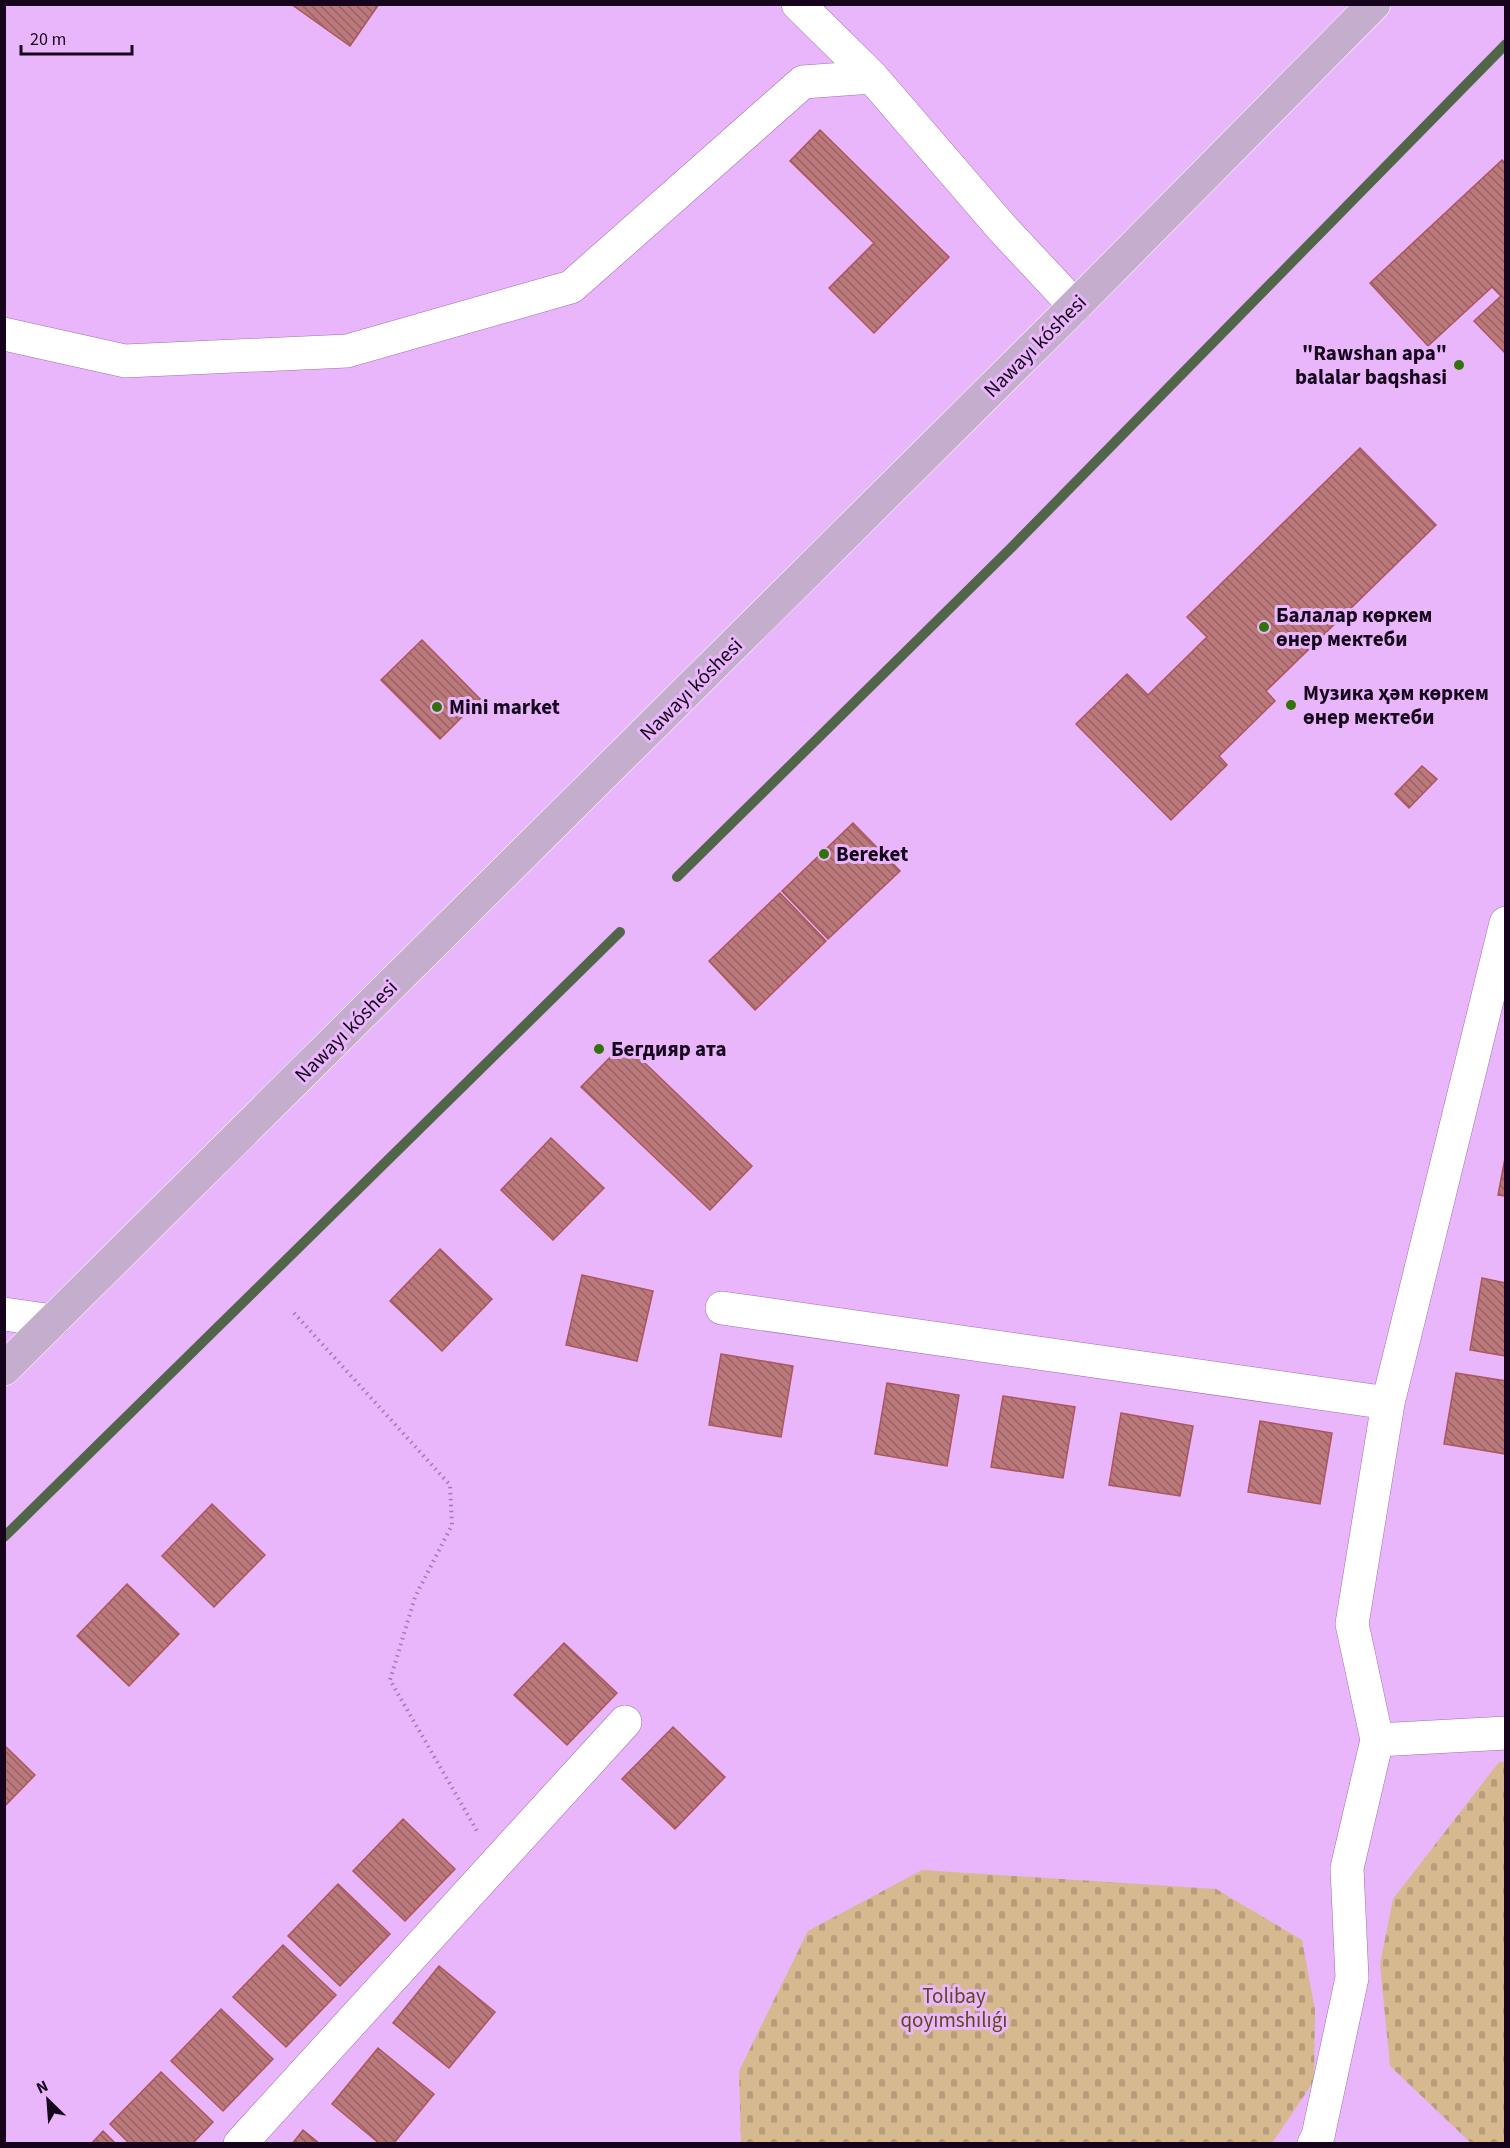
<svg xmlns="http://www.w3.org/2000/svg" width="1510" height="2148" font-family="'Source Sans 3',sans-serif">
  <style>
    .cemetery { fill: url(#cemetery-stones) }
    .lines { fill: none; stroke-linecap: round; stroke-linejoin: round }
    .stream { stroke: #516648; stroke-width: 10 }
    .building { fill: url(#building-back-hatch); stroke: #aa565c; stroke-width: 1.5 }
    .minor-casing { stroke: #9f6eb0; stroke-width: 34 }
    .major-casing { stroke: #fff; stroke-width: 34 }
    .path { stroke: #a17aaf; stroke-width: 4; stroke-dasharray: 1.5 4.5; stroke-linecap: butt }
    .minor { stroke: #fff; stroke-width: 33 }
    .major { stroke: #c5adce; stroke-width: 33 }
    .poi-dot { fill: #32720a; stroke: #e9b6fb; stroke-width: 2 }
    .labels { text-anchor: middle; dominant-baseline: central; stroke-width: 6; stroke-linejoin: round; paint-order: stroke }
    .street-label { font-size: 21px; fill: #15041b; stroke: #e9b6fb }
    .poi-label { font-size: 21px; font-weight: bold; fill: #15041b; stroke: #e9b6fb; text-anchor: start }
    .park-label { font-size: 21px; fill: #61471c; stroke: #e9b6fb }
  </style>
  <defs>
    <pattern id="cemetery-stones" width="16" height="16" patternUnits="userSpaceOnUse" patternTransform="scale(1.5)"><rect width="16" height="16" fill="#d6b98f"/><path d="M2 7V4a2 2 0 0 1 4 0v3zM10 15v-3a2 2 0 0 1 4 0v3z" fill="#b79d7b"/></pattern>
    <pattern id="building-back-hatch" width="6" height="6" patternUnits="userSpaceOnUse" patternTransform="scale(1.5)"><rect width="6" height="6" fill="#bc797b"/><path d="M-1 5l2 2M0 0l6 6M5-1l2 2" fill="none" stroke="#986164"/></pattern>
  </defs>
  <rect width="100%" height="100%" fill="#e9b6fb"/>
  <path class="cemetery" d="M1499,1762H1506L1505,2143H1471L1390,2066L1380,1964L1393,1899Z
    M922,1870L1216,1889L1302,1940L1315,2010L1314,2081L1272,2143H741L739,2071L808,1931Z"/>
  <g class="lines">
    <path class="stream" d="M677,877L1011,548L1506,44
      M4,1537L620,932"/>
  </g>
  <path class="building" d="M291,4H379L350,46Z
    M820,130L949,257L874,333L829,288L874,243L790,161Z
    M1502,160L1506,164V354L1474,321L1501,296L1492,287L1428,346L1370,283Z
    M1360,448L1436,525L1266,691L1275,701L1219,756L1227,765L1171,820L1076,724L1127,674L1148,695L1207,637L1187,617Z
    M422,640L480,699L440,739L381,680Z
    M1422,766L1437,779L1409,808L1395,794Z
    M853,823L900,871L828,939L782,891Z
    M780,893L826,941L755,1010L709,961Z
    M624,1043L752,1166L710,1210L581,1087Z
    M551,1138L604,1188L553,1240L501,1190Z
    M1506,1153V1196L1498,1195Z
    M440,1249L492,1299L442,1351L390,1301Z
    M582,1275L653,1291L637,1361L566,1345Z
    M1482,1278L1506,1283V1356L1470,1350Z
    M721,1354L793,1366L781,1437L709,1425Z
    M1456,1373L1506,1381V1454L1444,1444Z
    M887,1383L959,1395L947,1466L875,1454Z
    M1003,1396L1075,1407L1063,1478L991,1467Z
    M1121,1413L1193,1426L1180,1496L1109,1485Z
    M1260,1421L1332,1433L1320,1504L1248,1492Z
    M212,1504L265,1555L214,1607L162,1556Z
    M127,1584L179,1634L129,1686L77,1636Z
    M564,1643L617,1693L567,1745L514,1695Z
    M673,1727L725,1777L675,1829L622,1779Z
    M4,1745L35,1775L4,1807Z
    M403,1819L455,1869L405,1921L353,1871Z
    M338,1884L390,1934L340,1986L288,1936Z
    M283,1945L336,1995L286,2047L233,1997Z
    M439,1966L495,2012L449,2068L393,2023Z
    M221,2009L273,2059L223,2111L171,2061Z
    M378,2048L434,2094L393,2144H380L332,2104Z
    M161,2072L213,2122L192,2144H130L110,2124Z
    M303,2130L320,2144H292Z
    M103,2131L116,2144H91Z"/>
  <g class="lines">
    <defs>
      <path id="minor" d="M798,4L872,77L1003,229L1075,306
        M4,334L125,361L347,351L571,287L803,82L872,77
        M722,1308L1388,1403
        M4,1314L53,1321
        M1377,1740L1506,1733
        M240,2144L625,1722
        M1314,2144L1318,2136L1352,1978L1347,1868L1377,1740L1352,1624L1388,1403L1506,923"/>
      <path id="major" d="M4,1369L1075,306L1374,4"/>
    </defs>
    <use href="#minor" class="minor-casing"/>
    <use href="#major" class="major-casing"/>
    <path class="path" d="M294,1313L450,1485L452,1525L415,1597L390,1680L477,1831"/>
    <use href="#minor" class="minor"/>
    <use href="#major" class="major"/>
  </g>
  <g class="poi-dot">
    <circle cx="1459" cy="365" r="6"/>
    <circle cx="1264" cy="627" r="6"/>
    <circle cx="1291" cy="705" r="6"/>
    <circle cx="437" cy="707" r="6"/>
    <circle cx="824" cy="854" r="6"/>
    <circle cx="599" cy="1049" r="6"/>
  </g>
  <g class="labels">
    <g class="street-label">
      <text transform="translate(1035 346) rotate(-45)">Nawayı kóshesi</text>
      <text transform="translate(691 689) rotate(-45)">Nawayı kóshesi</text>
      <text transform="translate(346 1031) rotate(-45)">Nawayı kóshesi</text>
    </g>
    <g class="poi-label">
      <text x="1447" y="353" text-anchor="end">"Rawshan apa"<tspan x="1447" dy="24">balalar baqshasi</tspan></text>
      <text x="1276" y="615">Балалар көркем<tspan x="1276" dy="24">өнер мектеби</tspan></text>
      <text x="1303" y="693">Музика ҳәм көркем<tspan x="1303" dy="24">өнер мектеби</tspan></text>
      <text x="449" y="707">Mini market</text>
      <text x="836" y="854">Bereket</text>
      <text x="611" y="1049">Бегдияр ата</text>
    </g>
    <g class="park-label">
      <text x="954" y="1996">Tolıbay<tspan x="954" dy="24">qoyımshılıǵı</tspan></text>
    </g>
  </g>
  <rect width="1510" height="2148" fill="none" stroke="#15041b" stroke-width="12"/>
  <g transform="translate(48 2100) rotate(335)" stroke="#e9b6fb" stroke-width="4.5" paint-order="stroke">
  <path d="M0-4.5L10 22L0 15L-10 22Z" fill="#15041b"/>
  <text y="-9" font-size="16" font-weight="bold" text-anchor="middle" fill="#15041b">N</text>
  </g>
  <path d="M21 45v9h111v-9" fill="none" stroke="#15041b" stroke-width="3"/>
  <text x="30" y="45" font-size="18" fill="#15041b" stroke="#e9b6fb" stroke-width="4.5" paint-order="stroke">20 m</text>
</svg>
